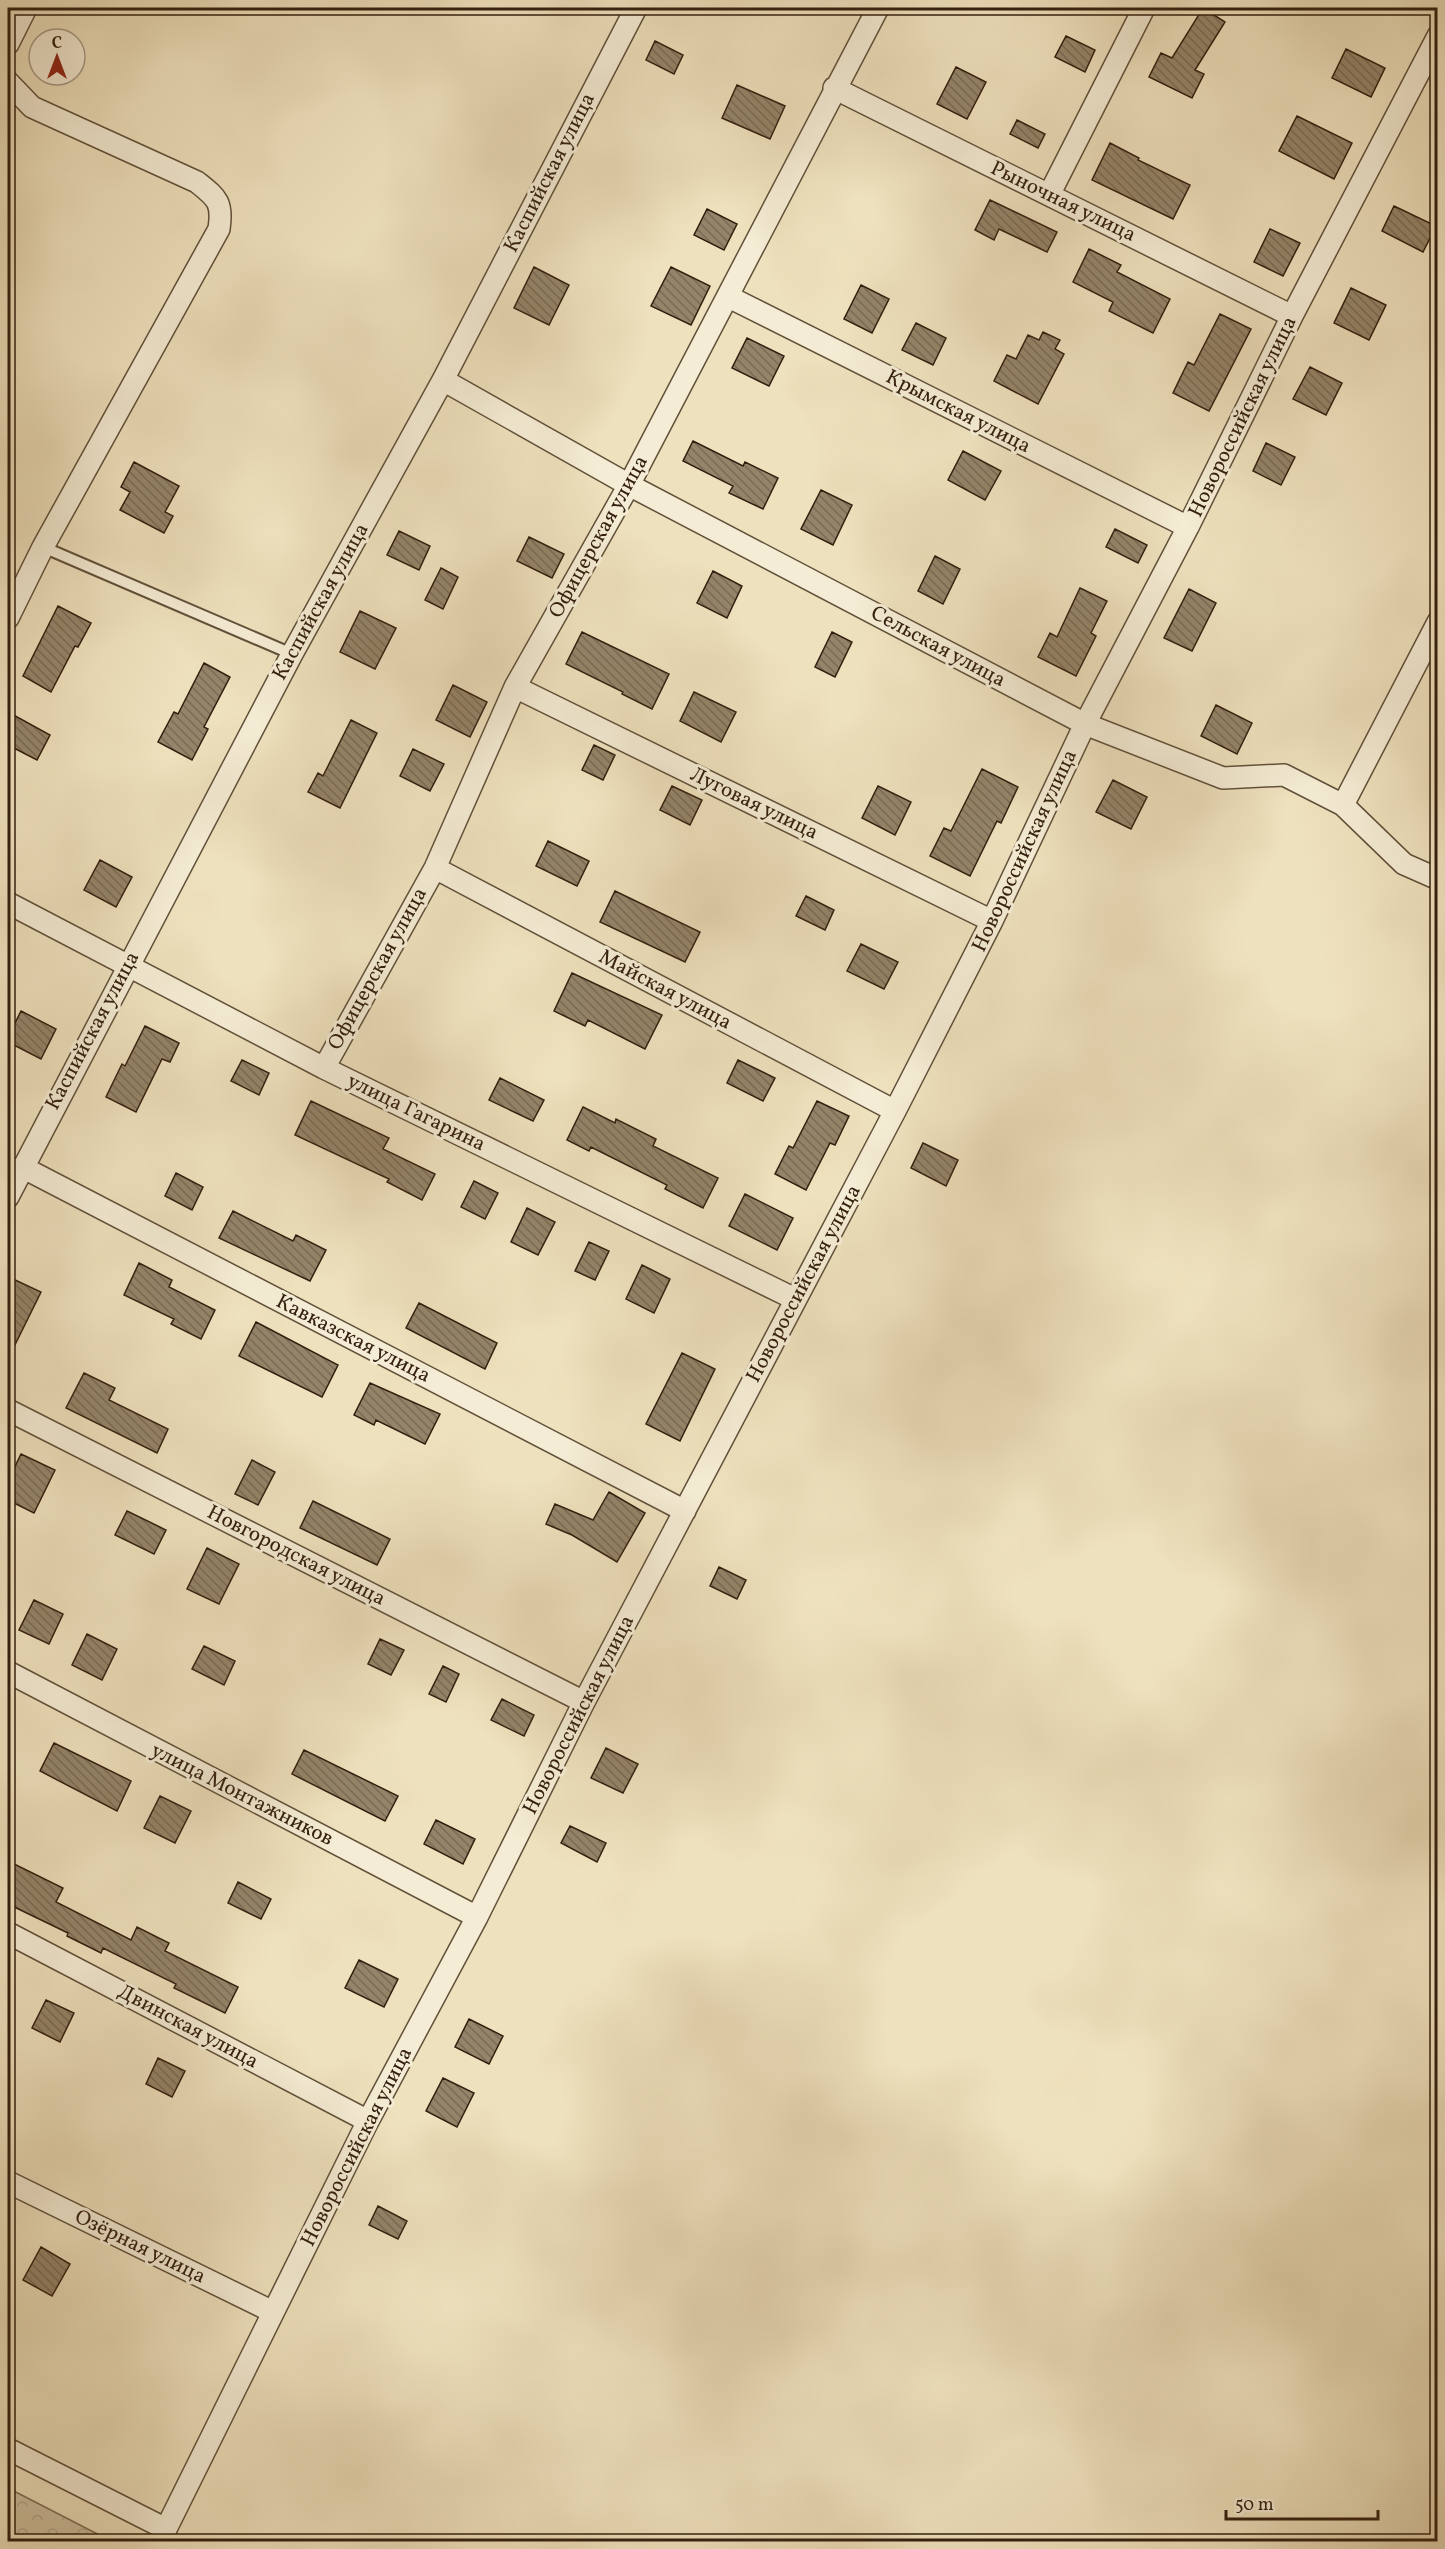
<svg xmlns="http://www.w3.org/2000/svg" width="1445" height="2549" font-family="Vollkorn,serif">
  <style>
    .forest { fill: url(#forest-crowns); stroke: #807057; stroke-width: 1.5 }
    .building { fill: url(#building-back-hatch); stroke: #331f0f; stroke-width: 1.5 }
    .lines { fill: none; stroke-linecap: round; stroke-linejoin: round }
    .service-casing { stroke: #62503a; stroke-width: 14 }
    .minor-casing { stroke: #62503a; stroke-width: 24 }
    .service { stroke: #f4ecd4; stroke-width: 10 }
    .minor { stroke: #f4ecd4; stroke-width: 21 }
    .labels { text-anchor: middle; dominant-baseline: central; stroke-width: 6; stroke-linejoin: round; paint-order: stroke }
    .street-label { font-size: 21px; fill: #331f0f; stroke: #f4ecd4 }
  </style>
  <defs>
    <pattern id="forest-crowns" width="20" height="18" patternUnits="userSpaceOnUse" patternTransform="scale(1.5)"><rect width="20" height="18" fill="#cec09f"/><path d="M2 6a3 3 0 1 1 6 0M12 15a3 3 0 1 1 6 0" fill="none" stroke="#b1a588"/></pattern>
    <pattern id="building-back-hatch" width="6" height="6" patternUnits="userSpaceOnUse" patternTransform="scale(1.5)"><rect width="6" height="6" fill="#948469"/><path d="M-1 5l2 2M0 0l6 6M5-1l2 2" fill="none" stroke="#796b55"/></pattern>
  </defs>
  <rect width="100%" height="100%" fill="#eee1bd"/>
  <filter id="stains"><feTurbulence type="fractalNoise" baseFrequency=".00333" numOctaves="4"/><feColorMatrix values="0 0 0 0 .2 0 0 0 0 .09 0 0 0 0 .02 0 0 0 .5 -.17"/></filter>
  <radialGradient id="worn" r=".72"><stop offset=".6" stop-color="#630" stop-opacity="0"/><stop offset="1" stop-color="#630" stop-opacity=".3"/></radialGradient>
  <path class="forest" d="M8,2488L111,2541H8Z"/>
  <path class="building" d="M1203,8L1225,22L1195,70L1204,74L1192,98L1149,77L1161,53L1172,58Z
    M1066,36L1095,50L1085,72L1055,57Z
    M655,41L683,55L674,74L646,60Z
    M1346,49L1385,68L1371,97L1332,78Z
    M956,67L986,82L967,119L937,104Z
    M737,85L785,106L770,139L722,118Z
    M1297,116L1352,143L1334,179L1279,151Z
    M1017,120L1045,134L1038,148L1010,134Z
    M1110,143L1139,158L1138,160L1190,185L1173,219L1092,180Z
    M990,200L1057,232L1047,252L999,229L994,240L975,230Z
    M1394,206L1436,226L1423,252L1382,231Z
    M707,209L737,224L724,250L694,235Z
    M1270,229L1300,243L1283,276L1254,262Z
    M1089,249L1121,265L1117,272L1170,299L1153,333L1109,311L1113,302L1073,282Z
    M534,267L569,285L549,325L514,308Z
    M671,267L710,286L691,325L651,306Z
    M861,285L889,299L872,333L844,319Z
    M1351,288L1386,305L1369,340L1334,323Z
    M1220,314L1251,329L1209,411L1173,393L1188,362L1194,365Z
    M916,323L946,338L933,365L902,350Z
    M1043,332L1060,340L1055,349L1064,354L1038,404L994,381L1007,355L1016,359L1028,335L1039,340Z
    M747,338L784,356L769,386L732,368Z
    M1310,367L1342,383L1326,415L1293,399Z
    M693,441L743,466L745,462L778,478L763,509L729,493L733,486L683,461Z
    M1266,443L1295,457L1281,485L1253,471Z
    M963,451L1001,471L985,500L948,480Z
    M134,462L179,486L165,512L173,516L164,533L120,510L130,492L121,487Z
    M821,490L852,505L833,545L801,529Z
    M1115,529L1147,545L1138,563L1106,547Z
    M399,531L430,546L419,570L387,555Z
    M529,537L564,554L552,578L517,561Z
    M935,556L960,569L943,604L918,591Z
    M441,568L458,577L443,609L425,600Z
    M713,571L742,586L727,618L697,603Z
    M1080,588L1107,601L1091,633L1096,636L1076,676L1038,657L1050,633L1057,637Z
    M1189,589L1216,603L1192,651L1164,638Z
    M58,606L91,623L78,647L75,646L51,692L23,676Z
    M360,611L396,628L375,669L340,652Z
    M582,632L669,674L652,709L622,694L623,692L566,664Z
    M832,632L852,642L835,677L815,667Z
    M204,663L230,677L204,727L208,729L192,760L158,742L174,712L178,714Z
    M453,685L487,702L470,737L436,720Z
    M694,692L736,712L721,742L680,721Z
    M1216,705L1252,723L1237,754L1201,736Z
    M8,712L50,735L37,760L8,745Z
    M351,720L377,733L340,808L308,792L318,773L323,776Z
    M594,745L615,755L603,780L582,770Z
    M413,749L444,764L430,791L400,776Z
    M982,769L1018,787L1001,823L997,821L970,876L930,856L944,828L951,831Z
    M1113,780L1147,797L1131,829L1096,812Z
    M672,786L702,800L690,825L660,810Z
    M878,786L911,802L895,835L862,818Z
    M548,841L589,861L577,886L536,866Z
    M100,860L132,877L116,907L84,890Z
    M615,891L700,932L685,962L600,922Z
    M806,896L834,910L825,930L796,916Z
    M861,944L898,962L884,989L847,971Z
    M572,973L662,1015L645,1049L588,1020L585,1026L554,1011Z
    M21,1011L56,1029L41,1059L8,1042V1037Z
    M145,1026L179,1043L170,1062L162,1059L136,1112L106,1097L122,1064L125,1066Z
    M242,1060L269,1073L259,1095L231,1081Z
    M738,1060L775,1078L763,1101L727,1083Z
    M500,1078L544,1100L533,1121L489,1100Z
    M311,1101L389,1138L383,1149L435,1174L422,1200L387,1182L389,1179L295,1135Z
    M817,1101L849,1116L835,1145L830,1143L806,1190L775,1174L789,1146L793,1148Z
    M583,1107L615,1123L616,1119L656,1139L653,1146L718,1178L703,1208L665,1189L667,1185L591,1147L589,1151L567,1140Z
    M923,1143L958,1160L946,1186L911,1168Z
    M176,1173L203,1187L192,1210L165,1196Z
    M474,1181L498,1193L485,1219L461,1207Z
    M745,1194L793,1218L777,1250L729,1226Z
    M527,1208L555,1222L538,1255L511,1242Z
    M233,1211L293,1241L296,1235L326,1250L310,1281L219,1238Z
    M589,1242L609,1251L595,1280L575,1271Z
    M139,1263L172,1280L169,1287L215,1310L201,1339L171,1324L174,1319L124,1295Z
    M642,1265L670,1279L654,1313L626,1299Z
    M13,1279L41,1292L8,1359V1290Z
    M419,1303L497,1343L485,1369L406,1328Z
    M256,1322L338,1365L322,1397L239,1356Z
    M682,1353L715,1369L680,1441L646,1424Z
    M84,1373L115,1388L109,1400L168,1429L157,1453L66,1408Z
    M370,1383L440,1414L425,1444L376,1420L374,1425L354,1415Z
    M21,1454L55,1470L34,1513L8,1500V1481Z
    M252,1460L275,1472L258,1505L235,1494Z
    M609,1492L645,1513L617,1562L572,1535L546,1524L555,1504L593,1520Z
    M313,1501L390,1539L377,1565L300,1528Z
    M127,1511L166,1530L154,1554L115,1535Z
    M207,1548L239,1564L219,1604L187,1589Z
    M719,1567L746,1580L737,1599L710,1586Z
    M34,1600L63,1614L49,1644L19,1630Z
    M87,1634L117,1649L102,1680L72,1665Z
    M380,1639L404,1650L391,1675L368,1664Z
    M204,1646L235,1661L224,1685L192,1669Z
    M443,1666L459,1674L446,1702L429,1694Z
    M502,1699L534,1715L524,1736L491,1720Z
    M54,1743L131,1781L117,1811L40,1771Z
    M606,1748L638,1764L623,1793L591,1778Z
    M304,1750L398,1796L385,1821L292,1774Z
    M160,1796L191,1811L175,1843L144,1828Z
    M436,1820L475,1839L463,1864L424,1844Z
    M570,1826L606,1843L597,1862L561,1843Z
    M8,1861L63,1888L56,1902L131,1940L137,1927L169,1943L165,1951L238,1987L225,2013L174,1988L176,1984L103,1948L101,1953L67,1936L68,1933L8,1904Z
    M238,1882L271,1899L261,1919L228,1903Z
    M359,1960L398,1979L384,2007L345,1988Z
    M46,2000L74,2013L60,2042L32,2028Z
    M469,2019L503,2036L489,2064L455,2047Z
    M158,2058L185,2071L172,2097L146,2084Z
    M443,2078L474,2093L457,2127L426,2111Z
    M378,2206L407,2221L398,2239L369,2225Z
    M41,2247L70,2264L52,2296L23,2280Z"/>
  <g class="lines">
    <defs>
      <path id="service" d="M43,547L292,654"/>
      <path id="minor" d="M8,44L26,8
        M8,82L32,107L197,182C217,198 223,202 219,229L43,547L8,618
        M834,88L1292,316
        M1049,195L1144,8
        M729,297L1188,527
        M443,380L629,485L1085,724L1223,778L1284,775L1343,805L1404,864L1438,879
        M515,687L992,921
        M1343,805L1438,622
        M435,868L895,1111
        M8,903L324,1068L795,1299
        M324,1068L435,868L515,687L629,485L878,8
        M22,1167L685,1511
        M8,1197L292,654L443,380L636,8
        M8,1410L584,1702
        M8,1672L477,1917
        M8,1933L368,2121
        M8,2182L273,2312
        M8,2449L166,2529L368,2121L477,1917L584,1702L895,1111L992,921L1085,724L1188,527L1292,316L1438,36"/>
    </defs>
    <use href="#service" class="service-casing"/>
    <use href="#minor" class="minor-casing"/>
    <use href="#service" class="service"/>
    <use href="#minor" class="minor"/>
  </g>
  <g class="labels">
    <g class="street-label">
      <text transform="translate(550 173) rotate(-63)">Каспийская улица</text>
      <text transform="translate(1063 202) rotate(26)">Рыночная улица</text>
      <text transform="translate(958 412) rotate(27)">Крымская улица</text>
      <text transform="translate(1243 417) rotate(-64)">Новороссийская улица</text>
      <text transform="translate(599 537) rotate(-61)">Офицерская улица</text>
      <text transform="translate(321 602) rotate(-61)">Каспийская улица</text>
      <text transform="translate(938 647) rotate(28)">Сельская улица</text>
      <text transform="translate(754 804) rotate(26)">Луговая улица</text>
      <text transform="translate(1025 851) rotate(-65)">Новороссийская улица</text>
      <text transform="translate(378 969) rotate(-61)">Офицерская улица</text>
      <text transform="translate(665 990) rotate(28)">Майская улица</text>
      <text transform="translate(93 1031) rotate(-62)">Каспийская улица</text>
      <text transform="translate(416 1113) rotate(26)">улица Гагарина</text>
      <text transform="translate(804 1284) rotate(-62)">Новороссийская улица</text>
      <text transform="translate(353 1339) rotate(27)">Кавказская улица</text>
      <text transform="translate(296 1556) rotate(27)">Новгородская улица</text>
      <text transform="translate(579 1715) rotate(-63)">Новороссийская улица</text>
      <text transform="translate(242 1795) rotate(27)">улица Монтажников</text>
      <text transform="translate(188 2027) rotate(28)">Двинская улица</text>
      <text transform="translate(357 2147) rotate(-63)">Новороссийская улица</text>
      <text transform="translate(140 2247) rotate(26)">Озёрная улица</text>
    </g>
  </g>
  <rect width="1445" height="2549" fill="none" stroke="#eee1bd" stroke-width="30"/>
  <rect x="9" y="9" width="1427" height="2531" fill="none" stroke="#331f0f" stroke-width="3"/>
  <rect x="15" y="15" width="1415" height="2519" fill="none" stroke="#331f0f" stroke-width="1.5"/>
  <g transform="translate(57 57)"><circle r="28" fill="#f4ecd4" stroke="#a79a85" stroke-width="1.5"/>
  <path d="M0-4.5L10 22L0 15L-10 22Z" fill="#8f2418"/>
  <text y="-9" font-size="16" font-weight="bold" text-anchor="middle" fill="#331f0f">С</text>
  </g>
  <path d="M1226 2510v9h152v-9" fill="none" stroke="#331f0f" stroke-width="3"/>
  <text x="1235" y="2510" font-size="18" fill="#331f0f" stroke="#f4ecd4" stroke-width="4.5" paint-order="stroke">50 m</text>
  <rect width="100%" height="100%" filter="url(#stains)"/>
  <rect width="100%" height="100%" fill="url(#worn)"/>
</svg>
